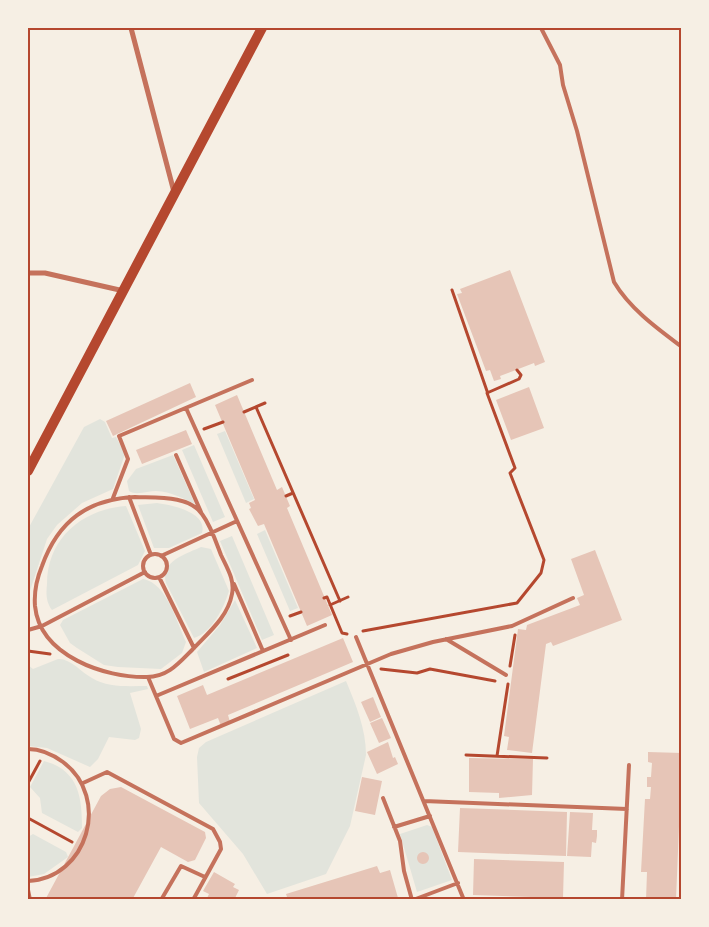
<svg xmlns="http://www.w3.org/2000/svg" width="709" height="927" font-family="Manrope,sans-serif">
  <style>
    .green { fill: #e2e4dc }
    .building { fill: #e6c5b7 }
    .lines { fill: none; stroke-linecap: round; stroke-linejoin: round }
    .path { stroke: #b5482f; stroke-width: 3 }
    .service { stroke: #c5725c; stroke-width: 4 }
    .minor { stroke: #c5725c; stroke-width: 5 }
    .secondary { stroke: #b5482f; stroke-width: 10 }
    .neatline { fill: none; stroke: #b5482f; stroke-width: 2 }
  </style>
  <rect width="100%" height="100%" fill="#f6efe4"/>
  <path class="green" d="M100,419L105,422L112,438L116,437L125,454L113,489L82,503L57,525L47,539L28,597V529L84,427Z
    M225,431L254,499L246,503L217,434Z
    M194,445L225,517L213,522L182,450Z
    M173,455L195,504C182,498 172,492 156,491C148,491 136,496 129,491L127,481L136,469Z
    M157,503C171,505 208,512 202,533L169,548H154L138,505Z
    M126,506L145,551L138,565L52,610C46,602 46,594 47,584C47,538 83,509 126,506Z
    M265,530L298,608L290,611L257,534Z
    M232,536L274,635L262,640L220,541Z
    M201,547L211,549L229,591C224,607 212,633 194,638L166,583C160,561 186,554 201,547Z
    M143,579C167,583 177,623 186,642L182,653L161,669L118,667L104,665L77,648L70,643L60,625L63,620Z
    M235,600L257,648L204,672L197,652L220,625Z
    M58,659C70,658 81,672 92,678C108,688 129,686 147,686L148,689L130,693L141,729L139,738L135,740L109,737L98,759L90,767L47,748L28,746V665L33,669Z
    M346,681C356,705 366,729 366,755L350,826L326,874L267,894L243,854L199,803L197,757L199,748L206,742Z
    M44,761C79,770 82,798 82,828L78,832L42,813L40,798L30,787Z
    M427,825L432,827L452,880L417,892L400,834Z
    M33,834L66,852L68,857L44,874L28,877V837Z"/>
  <path class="building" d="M510,270L545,362L535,366L534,363L500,376L501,379L494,381L490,370L486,371L457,294L462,293L460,289Z
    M190,383L196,397L113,436L106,421Z
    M529,387L544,428L511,440L496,400Z
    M237,395L277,490L282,487L290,506L287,508L332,615L307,626L264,524L258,526L249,509L251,508L249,503L255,500L215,405Z
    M186,430L192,444L142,464L136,450Z
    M595,550L622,620L553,646L551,642L546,644L532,753L507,750L509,737L504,736L518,629L526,630L527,625L580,605L577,598L584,595L571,559Z
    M343,638L353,662L228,715L230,722L221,726L218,718L190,729L177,696L203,685L207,695Z
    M373,697L381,717L370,722L361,702Z
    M382,718L391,738L379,743L370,723Z
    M388,742L393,758L395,757L398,764L377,774L367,752Z
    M648,752L682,753L676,900H646L647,872H641L645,799H650L651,787H647V777H651L652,763L648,762Z
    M469,758L533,759L532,795L499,798V793L469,792Z
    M362,777L382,781L375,815L355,811Z
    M121,787L205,832L206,838L195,860L188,862L161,847L132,900H45L101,796L110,789Z
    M460,808L567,812L566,856L458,852Z
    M570,812L593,813L592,830H597V836L596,843L592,842L591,857L567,856Z
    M417 858a6 6 0 1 1 12 0a6 6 0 1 1-12 0Z
    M474,859L564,862L563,898L473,895Z
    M377,866L380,873L390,870L398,898L288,900L286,894Z
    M214,872L235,884L233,887L239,890L234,900H206L209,894L203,891Z"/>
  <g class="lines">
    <path class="path" d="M452,290L487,391
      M256,407L340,601
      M244,412L265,403
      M204,429L223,422
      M286,496L293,493
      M324,598L327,597L342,633L347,634
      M330,605L348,597
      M290,616L301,612
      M363,631L517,603L541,573L544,560L510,473L515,468L487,393L519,379L521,375L517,370
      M28,651L50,654
      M510,666L515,635
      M381,669L417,673L430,669L495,681
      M228,679L288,655
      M466,755L547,758
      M497,756L508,684
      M28,783L40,761
      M28,818L72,842"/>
    <path class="service" d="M541,28L560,65L563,85L577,131L614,282C630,309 658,329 682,347
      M186,408L291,640
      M176,455L201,512
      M129,497L151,555
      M135,497C155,498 189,495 202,514C211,526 216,542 221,555C227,568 235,580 232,594C228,617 208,633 193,649C179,663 168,677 147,677C105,678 40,656 35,606C34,593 37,578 42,566C58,521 88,499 135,497Z
      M113,498L128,459L119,436L252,380
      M143 566a12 12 0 1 1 24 0a12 12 0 1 1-24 0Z
      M161,556L237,521
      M159,577L194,648
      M234,584L263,651
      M28,630L42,626L145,572
      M356,637L464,900
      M446,639L506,675
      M148,677L174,739L181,743L391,654L433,642L512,626L573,598
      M156,696L325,625
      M28,749C41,749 52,754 63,762C111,798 88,878 28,881
      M83,783L107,772L213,829L220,842L221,849L193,900
      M383,798L400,841L404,871L412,900
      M424,801L627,809
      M394,827L430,816
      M28,890L30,900
      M464,899L475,900
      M161,900L181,866L205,877
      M413,900L458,883
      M622,900L629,765"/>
    <path class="minor" d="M131,28L174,192
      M28,273H45L124,291"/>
    <path class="secondary" d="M28,471L262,28"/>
  </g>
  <rect width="709" height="927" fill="none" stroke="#f6efe4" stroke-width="58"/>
  <rect x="29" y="29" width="651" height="869" class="neatline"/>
</svg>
